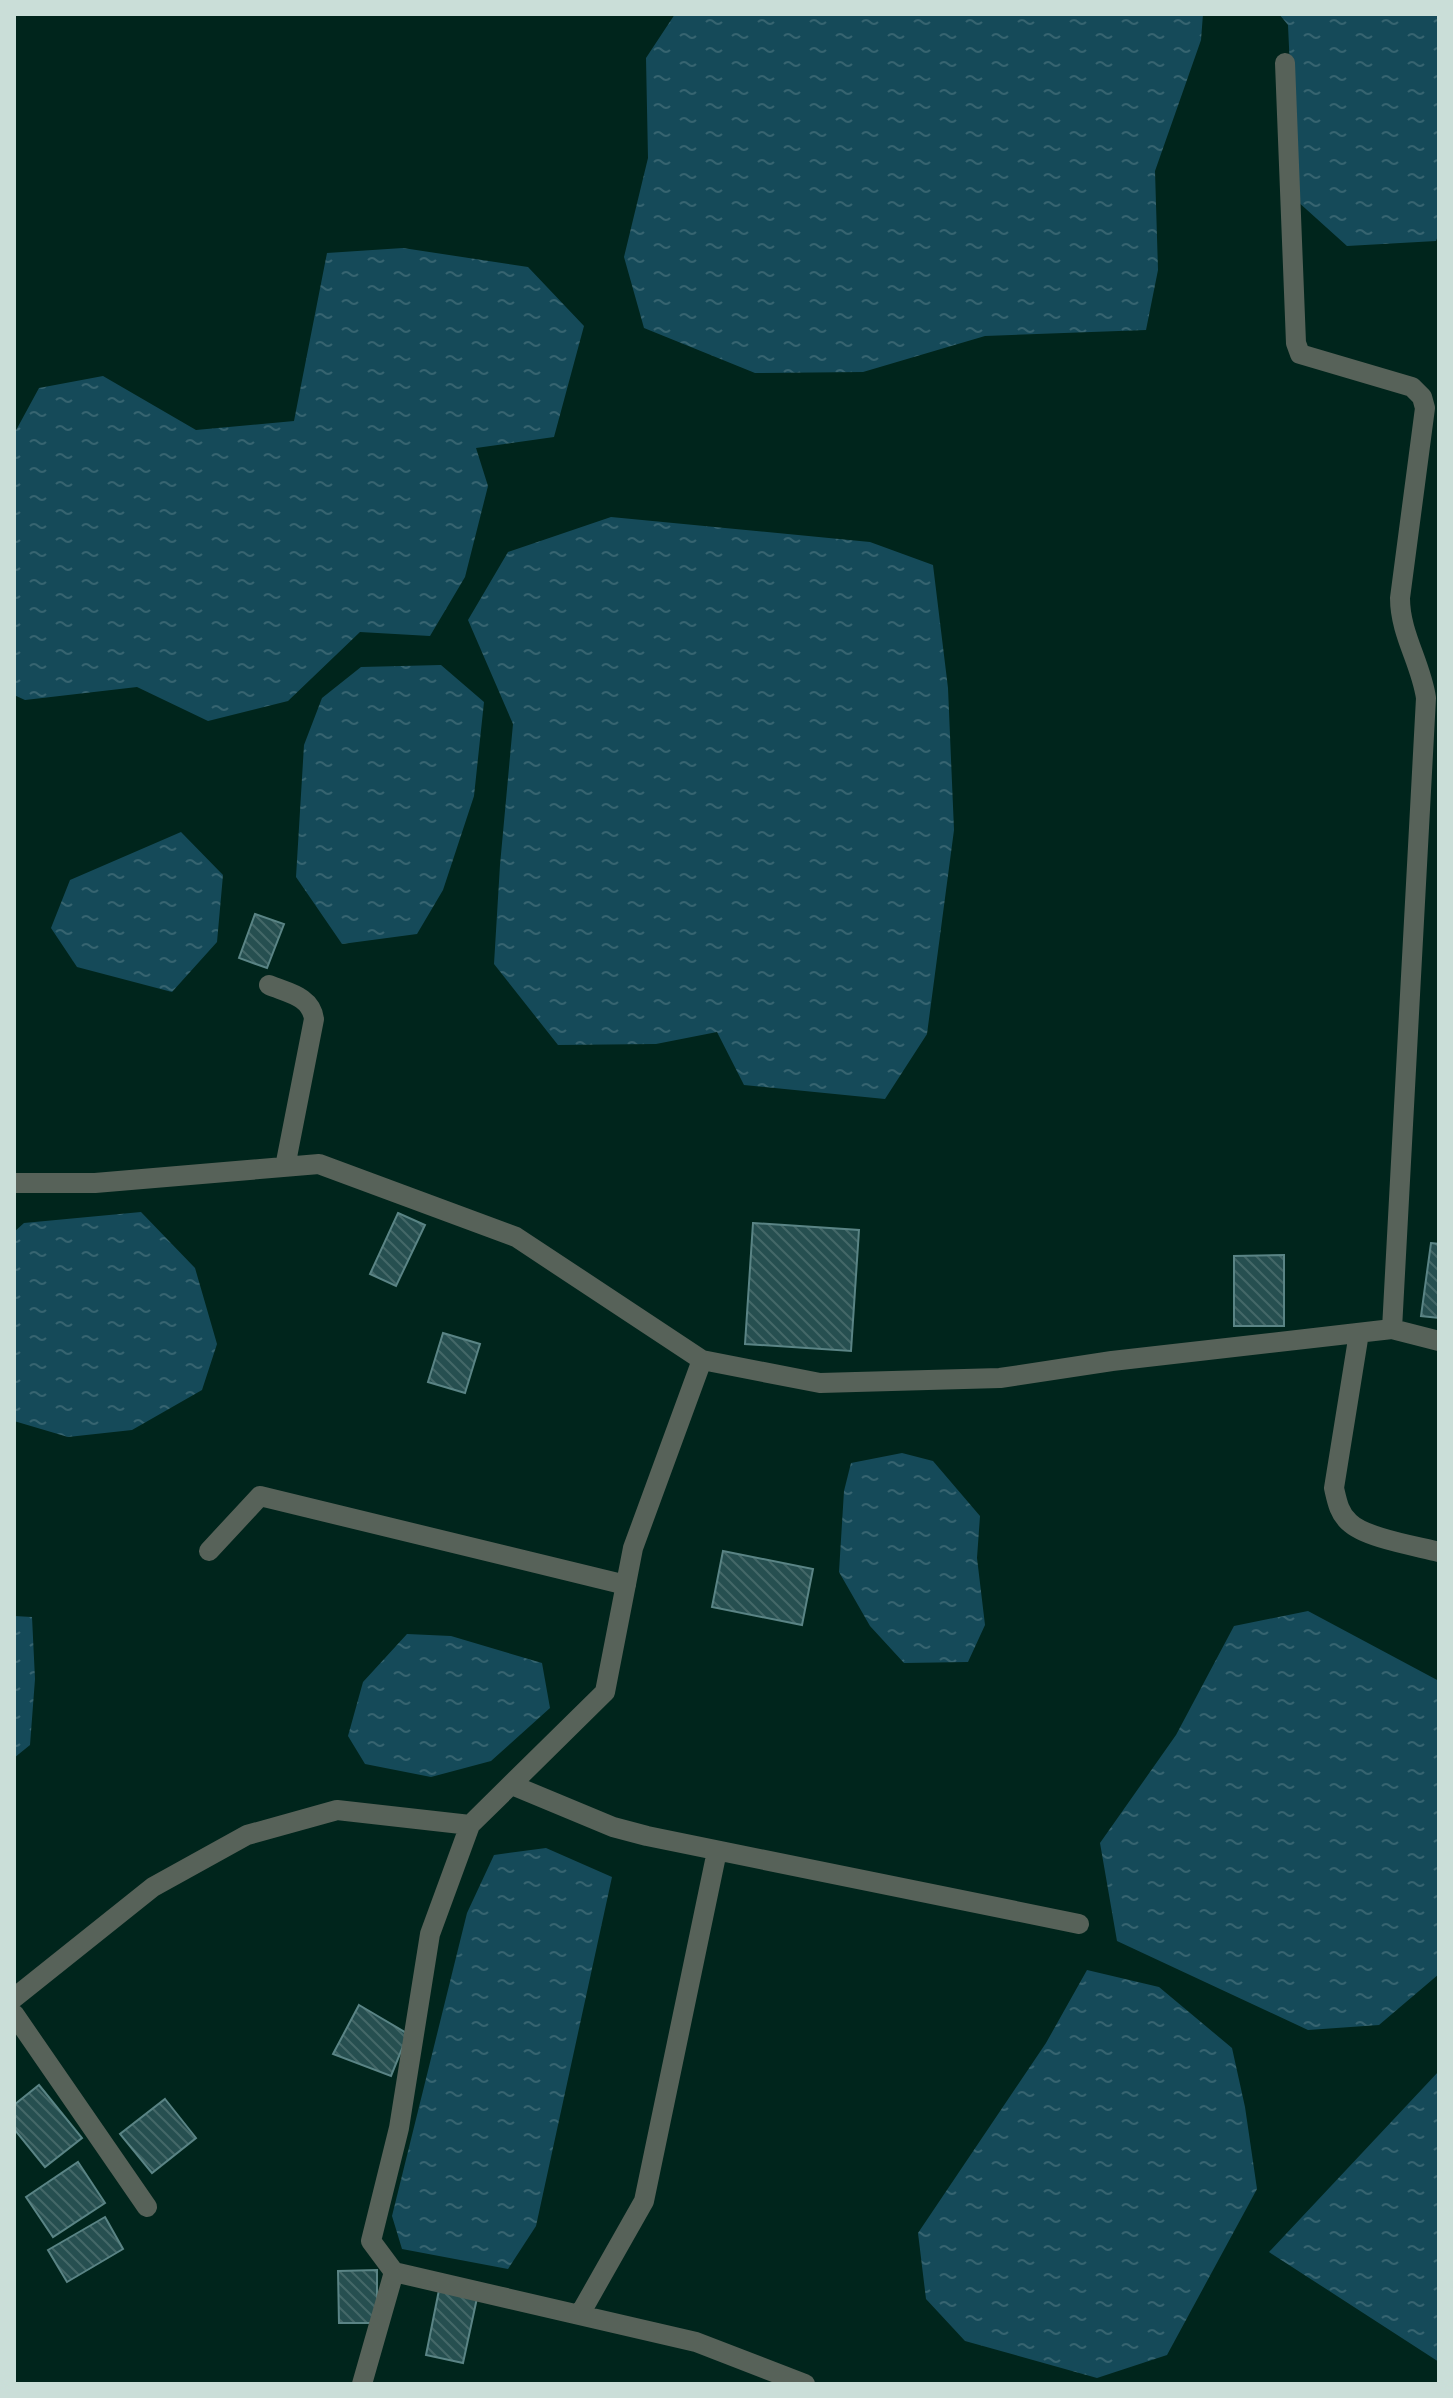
<svg xmlns="http://www.w3.org/2000/svg" width="1453" height="2398" font-family="Commissioner,sans-serif">
  <style>
    .water { fill: url(#water-ripples) }
    .building { fill: url(#building-back-hatch); stroke: #5a8485; stroke-width: 2 }
    .lines { fill: none; stroke-linecap: round; stroke-linejoin: round }
    .minor { stroke: #576259; stroke-width: 20 }
  </style>
  <defs>
    <pattern id="water-ripples" width="26" height="14" patternUnits="userSpaceOnUse" patternTransform="scale(2)"><rect width="26" height="14" fill="#154a59"/><path d="M2 4q2-2 4 0t4 0M15 11q2-2 4 0t4 0" fill="none" stroke="#366470"/></pattern>
    <pattern id="building-back-hatch" width="6" height="6" patternUnits="userSpaceOnUse" patternTransform="scale(2)"><rect width="6" height="6" fill="#264f50"/><path d="M-1 5l2 2M0 0l6 6M5-1l2 2" fill="none" stroke="#446868"/></pattern>
  </defs>
  <rect width="100%" height="100%" fill="#00251c"/>
  <path class="water" d="M675,14H1203L1201,40L1155,171L1158,270L1146,330L985,336L863,372L755,373L644,328L624,257L648,158L646,58Z
    M1279,14H1439V233L1436,241L1347,246L1296,200L1288,25Z
    M403,248L528,267L584,326L554,437L476,448L488,486L465,577L430,636L360,632L288,701L208,721L137,687L25,700L14,695V434L39,388L103,376L196,430L294,421L327,253Z
    M611,517L870,542L933,565L948,688L954,830L927,1034L885,1099L744,1085L717,1032L656,1044L558,1045L494,964L500,865L513,724L468,620L508,552Z
    M441,665L484,702L474,796L443,890L417,934L342,944L296,877L304,745L322,698L361,667Z
    M181,832L223,875L217,942L172,992L77,967L51,928L70,880Z
    M141,1212L195,1268L217,1344L202,1390L132,1430L68,1437L14,1421V1232L24,1223Z
    M902,1453L933,1461L980,1516L977,1558L985,1625L968,1662L904,1663L870,1626L839,1572L844,1491L851,1463Z
    M1308,1611L1439,1681V1974L1379,2025L1308,2030L1117,1941L1100,1843L1176,1735L1234,1626Z
    M14,1616L32,1617L35,1679L30,1745L14,1758Z
    M407,1634L451,1636L542,1663L550,1708L491,1761L431,1777L365,1764L348,1736L363,1682Z
    M546,1848L612,1877L536,2226L508,2269L402,2249L392,2216L467,1913L494,1855Z
    M1087,1970L1159,1987L1232,2048L1245,2107L1257,2189L1167,2355L1097,2378L965,2341L926,2299L918,2233L1046,2043Z
    M1439,2071V2362L1269,2252Z"/>
  <path class="building" d="M255,914L284,924L267,968L239,958Z
    M398,1213L425,1225L396,1286L370,1274Z
    M753,1223L859,1230L851,1351L745,1344Z
    M1431,1243L1439,1244V1318L1421,1316Z
    M1284,1255V1326H1234V1256Z
    M443,1333L480,1344L465,1393L428,1382Z
    M723,1551L813,1569L802,1625L712,1607Z
    M359,2005L408,2034L391,2076L333,2054Z
    M39,2085L82,2138L45,2167L14,2129V2105Z
    M165,2099L196,2138L152,2173L120,2134Z
    M78,2162L105,2203L53,2237L26,2197Z
    M105,2217L123,2249L67,2282L48,2250Z
    M377,2270V2323H339L338,2271Z
    M439,2290L477,2298L463,2363L426,2355Z"/>
  <g class="lines">
    <path class="minor" d="M1285,63L1296,343L1300,354L1412,387L1422,397L1425,408L1400,598C1400,634 1421,663 1426,698L1392,1329
      M269,985C288,993 311,996 314,1019L285,1167
      M14,1183H95L319,1164L516,1237L702,1360
      M1359,1333L1334,1488C1337,1501 1339,1513 1349,1522C1365,1538 1416,1546 1439,1552
      M209,1551L260,1496L626,1585
      M512,1785L613,1827L647,1836L1079,1924
      M470,1825L430,1934L399,2128L371,2241L394,2272L696,2342L805,2384
      M14,1998L153,1887L247,1835L337,1810L470,1825L605,1692L633,1548L702,1360L820,1383L1000,1378L1112,1361L1392,1329L1439,1341
      M14,2014L147,2207
      M580,2314L644,2201L717,1851
      M362,2384L394,2272"/>
  </g>
  <rect width="1453" height="2398" fill="none" stroke="#caded8" stroke-width="32"/>
</svg>
